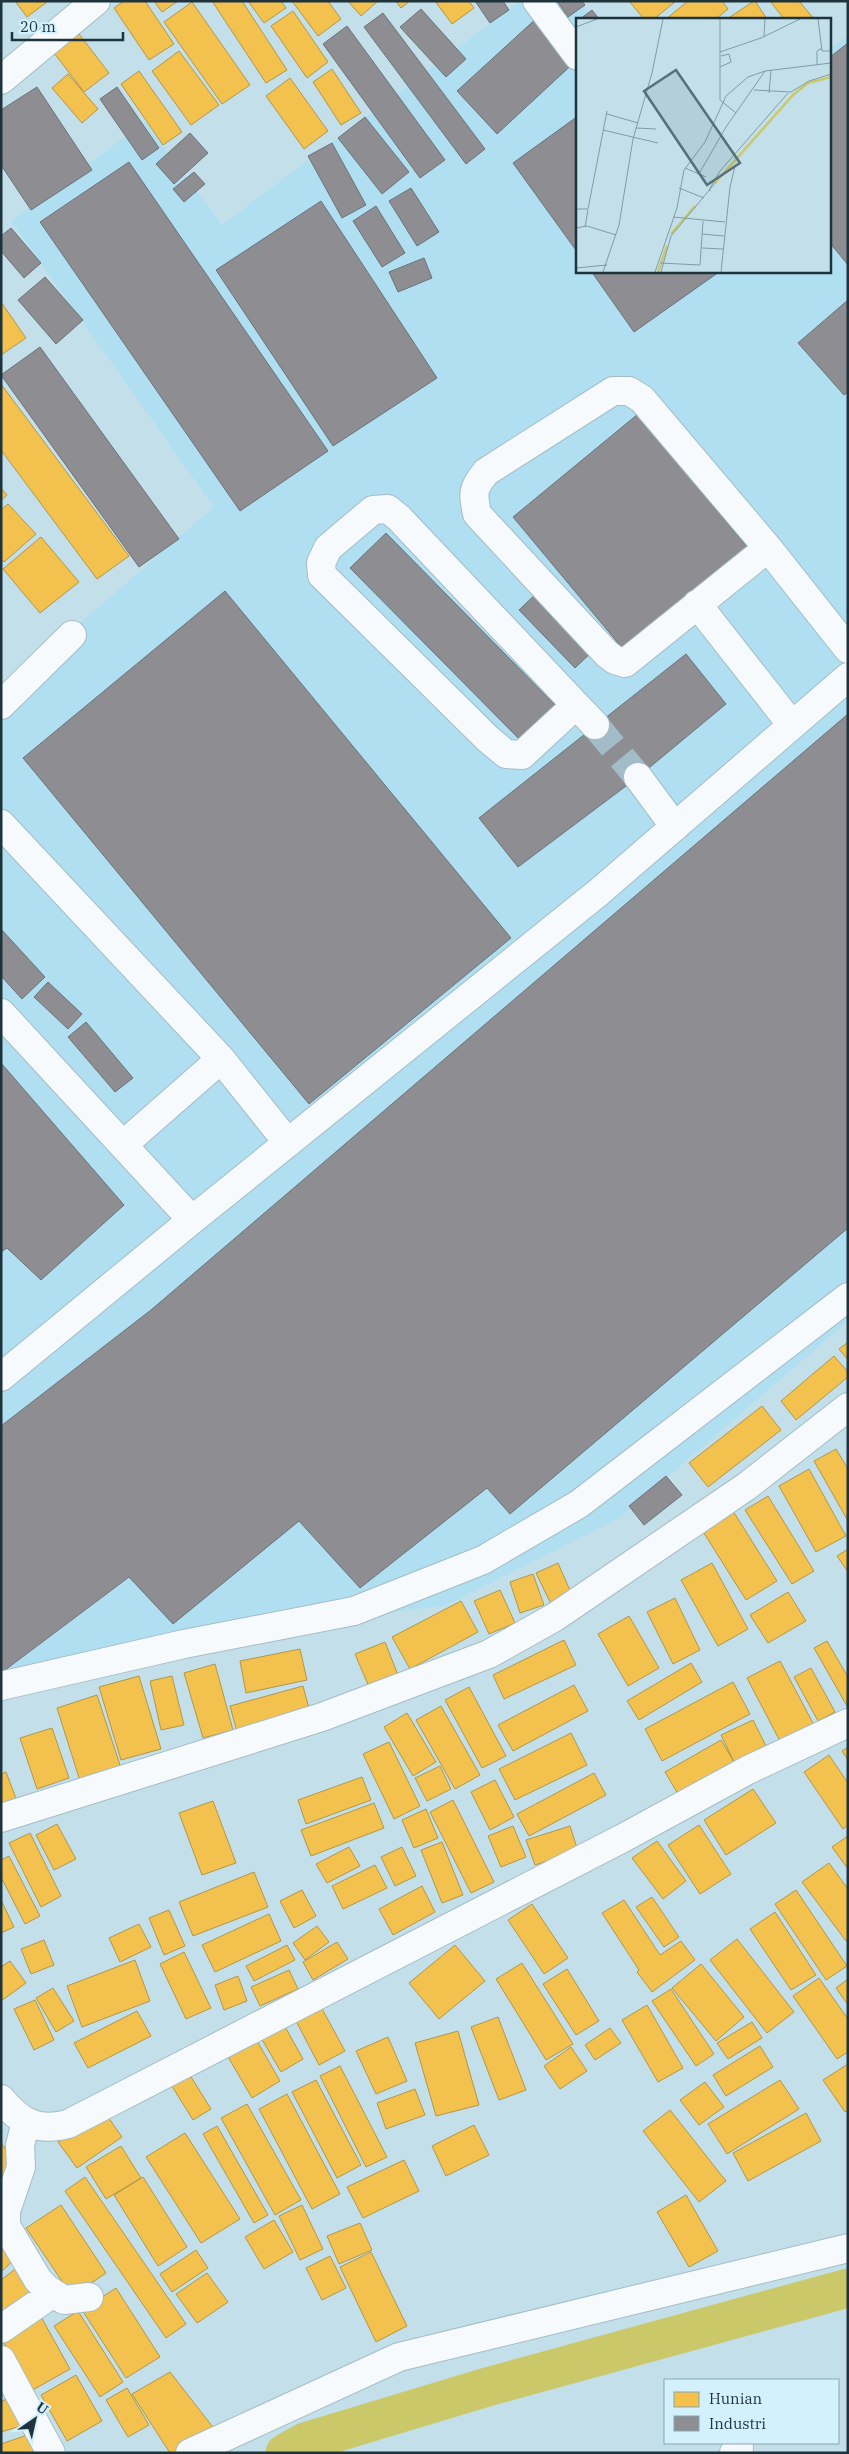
<svg xmlns="http://www.w3.org/2000/svg" width="849" height="2454" font-family="'IBM Plex Serif',serif">
  <style>
    .built { fill: #b0dff1 }
    .homes { fill: #f2c14e; stroke: #b29648 }
    .industry { fill: #8d8d92; stroke: #6c7278 }
    .lines { fill: none; stroke-linecap: round; stroke-linejoin: round }
    .canal { stroke: #cbc86a; stroke-width: 39 }
    .minor-tunnel { stroke: #a2bdc7; stroke-width: 28; stroke-dasharray: 28 14; stroke-linecap: butt }
    .minor-casing { stroke: #a5bcc5; stroke-width: 30 }
    .minor { stroke: #f6fafc; stroke-width: 28 }
    .inset-river { fill: none; stroke: #cbc86a; stroke-width: 2.5 }
    .inset-road { fill: none; stroke: #819ba4; stroke-width: 1 }
    .view { fill: #587078; fill-opacity: 0.15; stroke: #587078; stroke-width: 2.5 }
    .inset-edge { fill: none; stroke: #1e333b; stroke-width: 2.5 }
  </style>
  <rect width="100%" height="100%" fill="#c3e0ea"/>
  <path class="built" d="M520,1H580L593,19H578V271H830V49L848,36V1321L621,1517L447,1605L112,1650L1,1694V692L214,507L11,221L145,122L222,225Z"/>
  <path class="homes" d="M15,1H47V2L27,17Z
    M124,1H145L174,44L149,60L114,8Z
    M154,1H178L162,12Z
    M212,1H242L287,70L266,83Z
    M248,1H281L286,8L264,23Z
    M292,1H328L341,19L318,36Z
    M348,1H378L361,16Z
    M396,1H410L401,8Z
    M435,1H469L474,8L452,24Z
    M629,1H676L654,19H644Z
    M688,1H722L728,9L716,19H666Z
    M755,1L767,19H727L754,1Z
    M770,1H799L814,19H784Z
    M192,2L250,85L222,104L164,22Z
    M293,11L328,62L307,78L271,26Z
    M79,34L109,73L84,92L54,53Z
    M179,51L219,105L191,125L152,71Z
    M332,69L361,113L341,125L313,82Z
    M139,71L182,132L163,145L121,84Z
    M68,74L98,109L82,123L52,88Z
    M290,78L328,131L304,149L266,96Z
    M1,302L26,338L1,355Z
    M1,384L129,556L97,579L1,450Z
    M1,488L7,495L1,501Z
    M8,504L36,534L4,562L1,559V510Z
    M41,537L79,582L40,613L3,569Z
    M848,1342V1360L839,1349Z
    M834,1356L848,1372V1377L796,1420L781,1401Z
    M762,1406L781,1430L708,1487L689,1463Z
    M836,1449L848,1469V1521L814,1461Z
    M809,1469L846,1536L816,1552L779,1486Z
    M768,1496L814,1571L792,1584L745,1510Z
    M733,1511L777,1581L746,1600L702,1530Z
    M848,1549V1572L837,1556Z
    M558,1563L572,1595L551,1604L536,1573Z
    M712,1563L748,1629L718,1646L681,1580Z
    M533,1574L544,1605L520,1613L510,1582Z
    M500,1590L515,1623L489,1634L474,1601Z
    M788,1592L806,1621L768,1643L750,1615Z
    M675,1598L700,1650L673,1664L647,1612Z
    M461,1601L478,1632L410,1669L392,1637Z
    M629,1616L659,1668L628,1686L598,1634Z
    M564,1640L576,1665L504,1699L493,1675Z
    M827,1641L848,1677L847,1706L814,1648Z
    M385,1642L398,1675L369,1687L355,1654Z
    M300,1649L307,1680L246,1693L240,1661Z
    M780,1661L814,1725L781,1743L747,1678Z
    M691,1663L702,1682L639,1720L627,1701Z
    M215,1664L233,1730L203,1738L184,1673Z
    M811,1668L835,1712L818,1721L794,1677Z
    M139,1676L161,1749L121,1760L99,1687Z
    M172,1676L184,1725L161,1730L150,1681Z
    M733,1682L750,1714L662,1761L645,1729Z
    M574,1685L588,1711L513,1751L498,1725Z
    M303,1686L310,1712L237,1732L230,1706Z
    M469,1687L506,1756L482,1768L445,1700Z
    M97,1695L121,1768L80,1781L57,1708Z
    M441,1706L480,1775L455,1789L416,1720Z
    M407,1713L436,1762L413,1776L384,1727Z
    M753,1720L766,1746L734,1762L721,1735Z
    M52,1728L69,1778L37,1789L20,1738Z
    M571,1733L587,1765L515,1800L499,1769Z
    M721,1740L734,1762L678,1794L665,1772Z
    M389,1742L420,1806L394,1819L363,1754Z
    M848,1747V1760L842,1751Z
    M829,1755L848,1783V1825L843,1829L804,1772Z
    M440,1766L451,1789L427,1801L415,1778Z
    M6,1772L17,1801L1,1807V1774Z
    M594,1773L606,1795L529,1836L517,1814Z
    M362,1777L371,1800L306,1824L298,1800Z
    M495,1780L514,1817L490,1830L471,1792Z
    M753,1789L776,1823L726,1855L704,1820Z
    M453,1800L494,1882L471,1893L430,1812Z
    M213,1801L236,1863L202,1875L179,1813Z
    M374,1803L384,1828L311,1856L301,1830Z
    M426,1809L438,1838L414,1848L402,1820Z
    M57,1824L76,1859L54,1870L36,1835Z
    M699,1825L731,1874L700,1894L668,1845Z
    M513,1826L526,1857L501,1867L488,1836Z
    M570,1826L578,1851L535,1865L526,1840Z
    M30,1833L61,1896L41,1907L9,1843Z
    M848,1836V1869L832,1847Z
    M657,1841L686,1881L663,1899L632,1858Z
    M442,1842L463,1895L442,1903L421,1850Z
    M349,1847L360,1866L327,1883L316,1864Z
    M402,1847L416,1876L395,1886L381,1857Z
    M9,1856L40,1916L25,1924L1,1877V1860Z
    M829,1863L848,1889V1940L846,1941L802,1882Z
    M375,1865L387,1888L343,1909L332,1886Z
    M254,1872L268,1907L193,1936L179,1902Z
    M422,1886L435,1912L393,1935L379,1909Z
    M302,1890L316,1916L294,1928L280,1901Z
    M796,1890L847,1966L826,1980L775,1904Z
    M652,1897L679,1937L664,1947L636,1907Z
    M1,1900L14,1927L1,1933Z
    M624,1900L660,1955L681,1941L695,1960L652,1992L637,1972L639,1970L602,1913Z
    M532,1904L568,1958L544,1974L508,1920Z
    M169,1910L185,1946L164,1955L149,1918Z
    M775,1912L816,1975L791,1990L750,1929Z
    M269,1914L281,1941L215,1972L202,1945Z
    M139,1924L151,1947L120,1962L109,1938Z
    M317,1926L329,1942L305,1960L293,1943Z
    M737,1939L794,2012L767,2033L710,1960Z
    M44,1940L54,1965L31,1974L21,1949Z
    M337,1942L348,1959L313,1980L303,1962Z
    M287,1945L295,1960L254,1981L246,1966Z
    M455,1945L485,1981L439,2019L409,1983Z
    M184,1952L211,2008L186,2019L160,1964Z
    M135,1960L150,2001L82,2027L67,1986Z
    M10,1961L26,1983L1,2001V1967Z
    M522,1963L573,2044L546,2060L496,1979Z
    M701,1964L744,2017L716,2041L672,1988Z
    M567,1969L599,2021L576,2035L543,1984Z
    M289,1970L298,1989L260,2006L251,1987Z
    M238,1976L247,2001L224,2010L215,1985Z
    M819,1978L848,2019V2052L837,2059L793,1996Z
    M848,1979V2005L836,1988Z
    M53,1988L74,2021L56,2032L36,1998Z
    M671,1989L714,2054L696,2066L652,2001Z
    M35,2000L54,2040L34,2050L14,2009Z
    M647,2005L683,2068L658,2082L622,2020Z
    M321,2007L345,2051L319,2065L296,2021Z
    M137,2011L151,2036L88,2068L74,2043Z
    M498,2017L526,2090L499,2100L471,2027Z
    M752,2022L762,2038L728,2059L717,2043Z
    M283,2023L303,2059L281,2072L260,2036Z
    M610,2028L621,2043L595,2060L585,2045Z
    M458,2031L479,2105L436,2116L415,2043Z
    M388,2037L407,2081L376,2094L356,2051Z
    M256,2039L280,2081L252,2098L227,2055Z
    M760,2046L773,2067L726,2096L713,2075Z
    M571,2047L587,2071L560,2089L544,2066Z
    M848,2064V2110L845,2112L823,2080Z
    M340,2066L387,2157L366,2167L320,2076Z
    M188,2072L211,2109L193,2120L170,2083Z
    M316,2080L361,2165L337,2178L292,2092Z
    M780,2080L799,2109L727,2154L708,2124Z
    M705,2082L724,2107L699,2125L680,2100Z
    M415,2089L425,2115L386,2129L377,2103Z
    M287,2094L340,2194L312,2209L259,2109Z
    M247,2104L301,2200L275,2215L221,2118Z
    M103,2110L122,2137L77,2168L58,2142Z
    M670,2110L726,2181L699,2202L643,2131Z
    M806,2113L821,2141L748,2181L733,2153Z
    M474,2125L489,2155L446,2176L432,2146Z
    M217,2126L268,2215L254,2223L203,2134Z
    M185,2133L240,2219L201,2243L146,2157Z
    M1,2143L19,2166L1,2179Z
    M121,2146L141,2178L106,2199L86,2167Z
    M404,2160L419,2191L363,2218L347,2187Z
    M85,2177L186,2324L166,2338L65,2191Z
    M143,2177L187,2247L158,2266L114,2195Z
    M686,2195L718,2251L689,2267L657,2212Z
    M61,2205L106,2273L72,2296L26,2228Z
    M302,2205L323,2249L300,2260L279,2216Z
    M274,2220L293,2252L264,2269L245,2237Z
    M360,2223L372,2250L339,2264L327,2236Z
    M1,2242L16,2258L1,2272Z
    M196,2250L208,2268L172,2292L160,2274Z
    M371,2252L407,2326L376,2342L340,2267Z
    M330,2256L346,2288L322,2300L306,2268Z
    M18,2267L39,2295L1,2324V2280Z
    M207,2273L228,2302L197,2323L176,2294Z
    M116,2288L160,2357L126,2378L82,2310Z
    M78,2311L123,2382L100,2397L54,2326Z
    M40,2315L70,2369L31,2391L1,2338Z
    M170,2372L219,2435L185,2453H170L132,2394Z
    M76,2375L102,2421L67,2441L41,2395Z
    M127,2388L149,2425L128,2437L106,2400Z
    M15,2397L24,2425L1,2432V2401Z
    M36,2432L43,2453H1V2444Z"/>
  <path class="industry" d="M475,1H503L509,10L490,23Z
    M557,1H582L585,5L568,17Z
    M421,9L466,59L446,77L400,27Z
    M592,10L599,19H580Z
    M383,13L485,149L466,164L364,27Z
    M539,16L578,59L497,134L457,91Z
    M347,26L445,160L420,178L323,44Z
    M848,43V265L830,243V57Z
    M37,87L92,170L31,210L1,165V110Z
    M117,87L159,148L142,160L100,99Z
    M578,116V253L513,163Z
    M365,117L409,172L382,194L338,138Z
    M190,133L208,153L174,184L156,164Z
    M332,143L366,205L342,218L308,156Z
    M129,162L328,451L240,511L40,222Z
    M194,172L205,184L184,202L173,189Z
    M411,188L439,232L417,246L389,201Z
    M321,201L437,378L333,446L216,270Z
    M376,206L405,253L382,267L353,221Z
    M11,228L41,263L24,278L1,251V236Z
    M424,258L432,278L398,292L389,272Z
    M591,271H719V272L634,332Z
    M45,277L83,320L56,344L18,300Z
    M848,300V392L844,395L798,343Z
    M40,347L179,539L139,567L1,375Z
    M638,414L747,547L623,649L513,517Z
    M386,533L562,712L527,747L350,568Z
    M540,590L596,648L575,668L519,610Z
    M225,591L511,938L309,1104L23,758Z
    M686,654L726,704L638,777L518,867L479,818Z
    M848,714V1228L510,1514L487,1488L360,1588L299,1521L173,1624L129,1577L1,1673V1426L151,1310Z
    M1,929L45,977L22,999L1,976Z
    M48,982L82,1014L68,1029L34,997Z
    M86,1022L133,1078L115,1092L68,1037Z
    M1,1063L124,1205L41,1280L7,1248L1,1252Z
    M666,1476L682,1495L644,1525L629,1506Z"/>
  <g class="lines">
    <path class="canal" d="M285,2453L305,2442L487,2387L848,2288"/>
    <path class="minor-tunnel" d="M595,725L638,777"/>
    <defs>
      <path id="minor" d="M537,1L578,56
        M1,80L96,1
        M768,548L625,663L615,660L607,654L477,514C473,493 472,489 486,472L613,391H629L642,399L768,548L848,649
        M697,604L792,725
        M1,705L72,635
        M576,705L522,755L506,754L488,739L322,575L321,563L328,548L373,510L388,509L399,518L576,705L595,725
        M638,777L675,827
        M1,824L221,1059L288,1143
        M1,1013L192,1220
        M124,1144L221,1059
        M1,1377L192,1220L599,892L848,677
        M1,1686L184,1644L354,1611L483,1560L579,1504L848,1297
        M1,1818L322,1717L489,1654L555,1617L747,1486L848,1407
        M1,2099C21,2123 38,2132 68,2124L623,1838L748,1770L848,1723
        M26,2122L20,2145L21,2167L6,2211V2226L38,2280L47,2289L64,2300L89,2297
        M1,2329L52,2294
        M1,2360L51,2453
        M190,2453L399,2357L848,2248
        M734,2453L739,2448"/>
    </defs>
    <use href="#minor" class="minor-casing"/>
    <use href="#minor" class="minor"/>
  </g>
  <g transform="translate(576 18)">
    <rect width="255" height="255" fill="#c3e0ea"/>
    <path class="inset-river" d="M139,165L217,77L232,65L255,59M95,216L119,188M82,254L91,228"/>
    <path class="inset-road" d="M144,1V82L160,95M242,1L246,33H255M0,9L21,1M188,19L189,1M144,34L185,20L224,1M241,46V33L246,30M144,49L155,44L153,36L145,38M178,72L215,74L233,63L255,56M193,75L195,52M31,96L62,105M60,110L80,111M27,112L82,125M109,150L130,159M124,154L150,109L189,53M103,170L128,180M135,173L133,172L144,153L212,75M0,191H12L31,93M97,199L149,204M9,209L12,192M0,210L11,208L40,217M126,216L148,218M126,230L147,231M84,245L124,247L127,203M0,250L31,247M27,254L43,207L57,121L76,55L87,1M79,254L101,190L108,152L129,124L150,78L172,59L189,53L255,45M85,254L95,218L140,164M145,254L154,169L159,148"/>
    <path class="view" d="M100,52L164,145L131,167L68,73Z"/>
    <rect width="255" height="255" class="inset-edge"/>
  </g>
  <rect width="849" height="2454" fill="none" stroke="#1e333b" stroke-width="5"/>
  <rect x="664" y="2379" width="175" height="65" fill="#d2f1fd" stroke="#8aa5af"/>
  <rect x="674" y="2392" width="25" height="15" fill="#f2c14e" stroke="#8aa5af"/>
  <text x="709" y="2404" font-size="15" fill="#1e333b">Hunian</text>
  <rect x="674" y="2416" width="25" height="15" fill="#8d8d92" stroke="#8aa5af"/>
  <text x="709" y="2429" font-size="15" fill="#1e333b">Industri</text>
  <g transform="translate(35 2419) rotate(34)" stroke="#d2f1fd" stroke-width="4" paint-order="stroke">
  <path d="M0-4L9 19L0 12L-9 19Z" fill="#1e333b"/>
  <text y="-8" font-size="14" font-weight="bold" text-anchor="middle" fill="#1e333b">U</text>
  </g>
  <path d="M12 32v8h111v-8" fill="none" stroke="#1e333b" stroke-width="2.5"/>
  <text x="20" y="32" font-size="15" fill="#1e333b" stroke="#d2f1fd" stroke-width="4" paint-order="stroke">20 m</text>
</svg>
